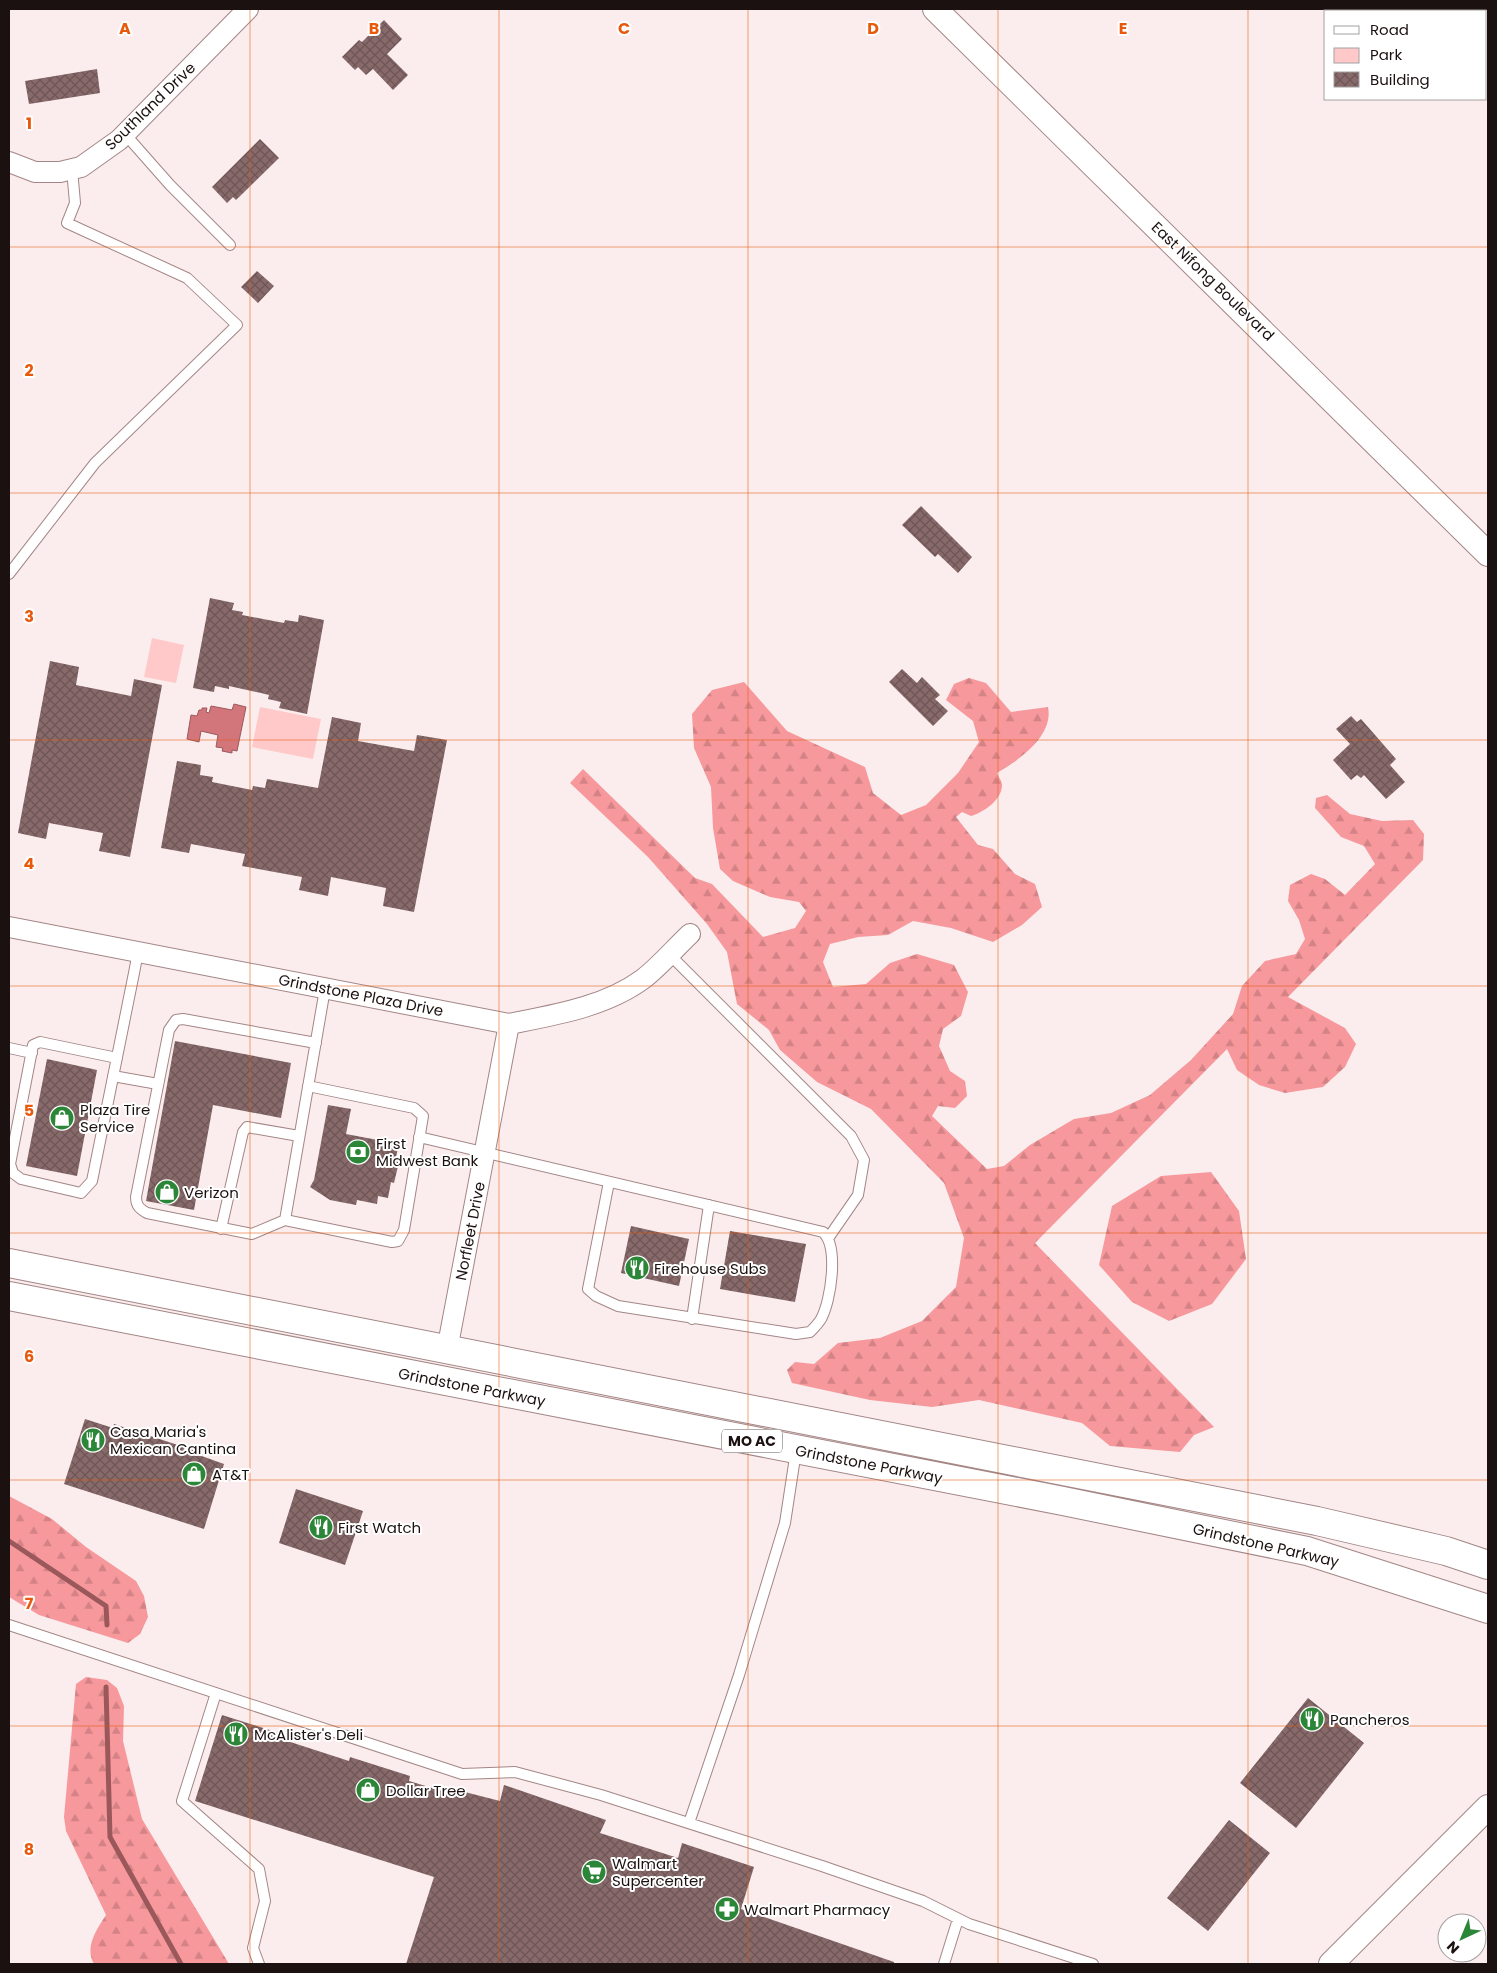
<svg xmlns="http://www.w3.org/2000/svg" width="1497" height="1973" font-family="Poppins,sans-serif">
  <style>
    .forest { fill: url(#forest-firs) }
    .park { fill: #ffc9ca }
    .water { fill: #d2767b; stroke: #9b585b }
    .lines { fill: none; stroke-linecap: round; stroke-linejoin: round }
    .stream { stroke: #9b585b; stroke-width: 5 }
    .building { fill: url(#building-cross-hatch) }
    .service-casing { stroke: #a48686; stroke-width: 12 }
    .minor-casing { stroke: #a48686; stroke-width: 22 }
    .tertiary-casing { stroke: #a48686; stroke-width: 26 }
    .primary-casing { stroke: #a48686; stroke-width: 30 }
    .service { stroke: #fff; stroke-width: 10 }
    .minor { stroke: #fff; stroke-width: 20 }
    .tertiary { stroke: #fff; stroke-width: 24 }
    .primary { stroke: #fff; stroke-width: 28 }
    .grid { fill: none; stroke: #e8590c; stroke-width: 1; stroke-opacity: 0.55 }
    .labels { text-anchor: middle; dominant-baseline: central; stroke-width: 4; stroke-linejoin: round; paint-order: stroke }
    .shield { fill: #fff; stroke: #605858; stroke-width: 1 }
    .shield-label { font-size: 14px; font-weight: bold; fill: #1c1111 }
    .street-label { font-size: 15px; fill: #1c1111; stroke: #fff }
    .poi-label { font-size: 15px; fill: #1c1111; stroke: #fff; text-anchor: start }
    .grid-label { font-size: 16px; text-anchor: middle; font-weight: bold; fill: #e8590c; stroke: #fff; stroke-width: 4; stroke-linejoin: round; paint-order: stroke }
  </style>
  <defs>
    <pattern id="forest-firs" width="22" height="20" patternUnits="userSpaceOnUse" patternTransform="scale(1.25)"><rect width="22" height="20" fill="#f7989c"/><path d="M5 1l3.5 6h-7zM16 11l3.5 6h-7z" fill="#d38285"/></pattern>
    <pattern id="building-cross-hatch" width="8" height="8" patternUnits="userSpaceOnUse" patternTransform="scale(1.25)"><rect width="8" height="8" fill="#886a6b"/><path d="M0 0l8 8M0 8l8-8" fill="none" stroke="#6e5657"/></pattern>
  </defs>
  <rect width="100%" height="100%" fill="#fbeded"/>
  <path class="forest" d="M969,678L986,683L1011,712L1048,707C1054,736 1019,760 997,773C998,776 1002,781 1002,785C1002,800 984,812 971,816L962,812L956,817L978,845L993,849L1015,874L1035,884L1042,907L1022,925L993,942L951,928L913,921L888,935L858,937L830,944L823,962L833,987L866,984L890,963L917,954L954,965L968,992L961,1016L943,1029L939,1046L950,1071L965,1081L967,1096L955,1108L938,1106L932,1116L987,1169L1004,1166L1030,1145L1074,1119L1111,1113L1150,1095L1191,1060L1233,1014L1242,986L1265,961L1296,954L1305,939L1299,920L1288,901L1290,885L1311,874L1325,879L1345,895L1375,864L1364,846L1341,837L1315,808L1316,798L1327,795L1350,814L1382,821L1413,820L1424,834L1423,860L1288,997L1345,1028L1356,1044L1345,1067L1323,1087L1285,1093L1259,1085L1237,1070L1227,1049L1035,1243L1214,1427L1194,1435L1180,1452L1110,1446L1082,1423L979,1400L932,1407L870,1400L792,1383L787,1370L795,1362L814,1364L838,1343L880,1338L922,1321L956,1287L964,1238L944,1183L871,1109L817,1082L780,1050L769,1030L737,1004L727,952L707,924L648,857L570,783L583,769L695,878L712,884L763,937L795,928L806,911L799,902L770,897L733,881L720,869L713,828L711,787L694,748L692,714L712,690L744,682L787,731L865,767L873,793L901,815L926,805L958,773L979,742L973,721L946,700L954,684Z
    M1211,1172L1239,1211L1246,1259L1212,1304L1169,1321L1132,1302L1099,1265L1112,1206L1161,1176Z
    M9,1496L52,1519L86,1547L136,1581L144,1596L148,1617L140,1634L128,1643L39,1615L9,1597Z
    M86,1677L107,1680L117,1688L124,1706L123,1741L142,1819L229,1964H94C84,1947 97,1929 106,1915L66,1831L64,1817L76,1684Z"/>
  <path class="park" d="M152,638L184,645L176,683L144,677Z
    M260,707L321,719L313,759L252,747Z"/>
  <path class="water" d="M234,704L246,707L237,751L232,750V753L222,751L223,748L216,747L218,735L201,731L199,742L187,739L191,715L197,716L199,710H202V708H207L206,712L209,713L211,706L232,710Z"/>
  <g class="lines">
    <path class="stream" d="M9,1541L106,1606L107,1625
      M106,1687L110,1837L181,1964"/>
  </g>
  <path class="building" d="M384,20L402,39L387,54L408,75L393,90L373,69L366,75L358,67L355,70L342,57L359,40L362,42Z
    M97,69L100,93L29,104L25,81Z
    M260,139L279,158L236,200L233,197L227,203L212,187Z
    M257,271L274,286L258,303L241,287Z
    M921,506L972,557L958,573L938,554L935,557L902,525Z
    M210,598L234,603L232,610L243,612L242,615L284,623L285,620L298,622L299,615L324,620L307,714L279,708L281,702L268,699L269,695L261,693L229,686V689L215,686L214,692L193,688Z
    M50,661L79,667L76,685L131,696L134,679L162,685L130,857L99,851L103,833L49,823L46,839L18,833Z
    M902,669L917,683L922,677L940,695L935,699L948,711L933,726L889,682Z
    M1351,716L1357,722L1361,719L1396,759L1390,765L1405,782L1386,799L1364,775L1361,778L1357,775L1351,780L1333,760L1350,744L1336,729Z
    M332,717L361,723L358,741L414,751L417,735L447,740L414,912L383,906L386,888L331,877L328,896L299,890L302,877L242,866L245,854L191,844L189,853L161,848L177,761L201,765L200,775L213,777L212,782L252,790L253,786L265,788L267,779L318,788Z
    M175,1041L291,1063L281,1118L213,1105L194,1210L146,1201Z
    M47,1059L97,1070L77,1176L26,1166Z
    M328,1105L351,1109L346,1134L399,1144L395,1161L399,1162L394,1183L391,1182L388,1198L378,1196L377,1204L357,1200L356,1205L330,1200L310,1187L314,1180Z
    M631,1226L689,1239L679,1286L621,1273Z
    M730,1231L806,1244L795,1302L720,1289Z
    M85,1419L113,1428L114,1424L196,1451V1454L224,1464L204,1529L64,1484Z
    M296,1489L363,1511L345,1565L279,1543Z
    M1308,1698L1364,1743L1296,1828L1240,1783Z
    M222,1715L279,1733L278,1738L349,1761L350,1757L410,1776L409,1781L459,1796L461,1791L500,1801L504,1785L606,1820L600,1833L678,1858L682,1843L754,1867L741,1909L894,1962V1964H406L434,1877L195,1801Z
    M1229,1820L1270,1853L1208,1931L1167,1898Z"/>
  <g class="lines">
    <defs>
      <path id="service" d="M125,134L170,185L230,245
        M9,574L95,463L237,325L187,278L67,223L75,203L72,169
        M669,954L851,1136L864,1160L858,1195L829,1237
        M9,1048L32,1053
        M117,1058L40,1042L33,1045L10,1164L13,1173L21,1179L81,1193L92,1181L134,973L138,952
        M113,1076L158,1084
        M308,1086L414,1108L423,1116L404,1230L398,1241L392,1242L285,1220C298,1143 311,1066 325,989
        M419,1137L823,1232C839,1247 831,1301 821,1319C818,1324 814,1328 810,1332L796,1334L618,1306L596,1296L588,1289L609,1182
        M285,1220L252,1234L147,1213C140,1209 136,1206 136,1197L169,1030L176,1020L183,1019L316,1043
        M221,1229L243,1132L247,1127L299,1136
        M692,1319L709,1205
        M9,1625L462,1774L515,1772L601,1795L822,1866L923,1901L969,1924L1093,1964
        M216,1693L182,1801L259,1869L265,1901L253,1948L259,1964
        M689,1823L739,1675L785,1523L796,1451
        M944,1964L958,1919"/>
      <path id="minor" d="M9,162L35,172H60L81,167L119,140L248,9
        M9,927L509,1024C554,1015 605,1007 643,979C660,966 675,948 690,934
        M447,1350L509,1024"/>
      <path id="tertiary" d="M935,9L1488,554
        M1331,1964L1488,1807"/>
      <path id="primary" d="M9,1263L1317,1521L1446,1551L1488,1565
        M9,1296L1063,1501L1307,1551L1488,1609"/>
    </defs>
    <use href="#service" class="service-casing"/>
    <use href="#minor" class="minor-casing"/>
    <use href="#tertiary" class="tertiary-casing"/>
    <use href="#primary" class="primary-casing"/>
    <use href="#service" class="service"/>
    <use href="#minor" class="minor"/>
    <use href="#tertiary" class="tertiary"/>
    <use href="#primary" class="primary"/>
  </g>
  <path class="grid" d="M250,9V1964M499,9V1964M748,9V1964M998,9V1964M1248,9V1964M9,247H1488M9,493H1488M9,740H1488M9,986H1488M9,1233H1488M9,1480H1488M9,1726H1488"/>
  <defs>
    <symbol id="shop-disc" viewBox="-11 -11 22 22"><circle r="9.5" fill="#2b8637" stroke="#fff"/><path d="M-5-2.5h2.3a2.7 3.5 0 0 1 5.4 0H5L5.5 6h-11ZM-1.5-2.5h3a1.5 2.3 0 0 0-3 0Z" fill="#fff"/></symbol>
    <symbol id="bank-disc" viewBox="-11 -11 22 22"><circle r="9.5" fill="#2b8637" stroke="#fff"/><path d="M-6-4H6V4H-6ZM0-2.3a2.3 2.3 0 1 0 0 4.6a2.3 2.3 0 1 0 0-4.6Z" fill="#fff"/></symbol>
    <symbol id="restaurant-disc" viewBox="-11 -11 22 22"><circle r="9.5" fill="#2b8637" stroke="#fff"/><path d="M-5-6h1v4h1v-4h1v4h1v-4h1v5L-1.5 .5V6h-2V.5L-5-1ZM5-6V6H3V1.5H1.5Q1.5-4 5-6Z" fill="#fff"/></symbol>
    <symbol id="supermarket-disc" viewBox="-11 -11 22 22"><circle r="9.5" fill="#2b8637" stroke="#fff"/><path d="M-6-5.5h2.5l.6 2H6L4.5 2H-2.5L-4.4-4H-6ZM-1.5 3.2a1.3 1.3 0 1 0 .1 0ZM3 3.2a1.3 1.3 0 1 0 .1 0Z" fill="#fff"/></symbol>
    <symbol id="pharmacy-disc" viewBox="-11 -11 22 22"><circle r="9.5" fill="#2b8637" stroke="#fff"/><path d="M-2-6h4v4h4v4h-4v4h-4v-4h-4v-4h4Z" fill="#fff"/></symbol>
  </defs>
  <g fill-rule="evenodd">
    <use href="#shop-disc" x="48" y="1104" width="28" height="28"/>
    <use href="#bank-disc" x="344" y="1138" width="28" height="28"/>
    <use href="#shop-disc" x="153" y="1178" width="28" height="28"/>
    <use href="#restaurant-disc" x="623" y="1254" width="28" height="28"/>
    <use href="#restaurant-disc" x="79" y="1426" width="28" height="28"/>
    <use href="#shop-disc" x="180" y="1460" width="28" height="28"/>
    <use href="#restaurant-disc" x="307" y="1513" width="28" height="28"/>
    <use href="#restaurant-disc" x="1298" y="1705" width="28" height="28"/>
    <use href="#restaurant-disc" x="222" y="1720" width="28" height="28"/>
    <use href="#shop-disc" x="354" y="1776" width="28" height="28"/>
    <use href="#supermarket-disc" x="580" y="1858" width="28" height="28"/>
    <use href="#pharmacy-disc" x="713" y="1895" width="28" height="28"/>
  </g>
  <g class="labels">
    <rect class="shield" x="722" y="1429.5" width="60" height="23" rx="4"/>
    <g class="shield-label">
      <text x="752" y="1441">MO AC</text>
    </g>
    <g class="street-label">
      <text transform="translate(150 106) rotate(-44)">Southland Drive</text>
      <text transform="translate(1213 281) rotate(44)">East Nifong Boulevard</text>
      <text transform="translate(361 995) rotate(11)">Grindstone Plaza Drive</text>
      <text transform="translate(470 1231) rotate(-79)">Norfleet Drive</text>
      <text transform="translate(472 1387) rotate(11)">Grindstone Parkway</text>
      <text transform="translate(869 1464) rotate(11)">Grindstone Parkway</text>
      <text transform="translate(1266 1545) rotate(13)">Grindstone Parkway</text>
    </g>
    <g class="poi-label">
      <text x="80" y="1109">Plaza Tire<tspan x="80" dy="17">Service</tspan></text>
      <text x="376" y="1143">First<tspan x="376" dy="17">Midwest Bank</tspan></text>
      <text x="184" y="1192">Verizon</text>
      <text x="654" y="1268">Firehouse Subs</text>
      <text x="110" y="1431">Casa Maria's<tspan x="110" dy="17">Mexican Cantina</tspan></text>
      <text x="212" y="1474">AT&amp;T</text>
      <text x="338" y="1527">First Watch</text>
      <text x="1330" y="1719">Pancheros</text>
      <text x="254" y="1734">McAlister's Deli</text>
      <text x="386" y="1790">Dollar Tree</text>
      <text x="612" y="1863">Walmart<tspan x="612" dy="17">Supercenter</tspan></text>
      <text x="744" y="1909">Walmart Pharmacy</text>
    </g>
  </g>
  <g class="grid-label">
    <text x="125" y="34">A</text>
    <text x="374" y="34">B</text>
    <text x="624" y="34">C</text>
    <text x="873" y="34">D</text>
    <text x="1123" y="34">E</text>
    <text x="29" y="129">1</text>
    <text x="29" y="376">2</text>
    <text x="29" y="622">3</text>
    <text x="29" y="869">4</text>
    <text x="29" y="1116">5</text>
    <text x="29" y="1362">6</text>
    <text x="29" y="1609">7</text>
    <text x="29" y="1855">8</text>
  </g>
  <rect width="1497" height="1973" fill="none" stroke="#1c1111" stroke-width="20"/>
  <rect x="1324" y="10" width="162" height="90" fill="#ffffff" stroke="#a4a0a0"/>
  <rect x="1334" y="26" width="25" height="8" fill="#ffffff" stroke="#a4a0a0"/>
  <text x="1370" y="35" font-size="15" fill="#1c1111">Road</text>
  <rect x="1334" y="48" width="25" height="15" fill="#ffc9ca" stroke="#a4a0a0"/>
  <text x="1370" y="60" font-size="15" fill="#1c1111">Park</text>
  <rect x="1334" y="72" width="25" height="15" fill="url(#building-cross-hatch)" stroke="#a4a0a0"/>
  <text x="1370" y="85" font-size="15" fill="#1c1111">Building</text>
  <g transform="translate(1462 1938) rotate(224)"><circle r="24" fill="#ffffff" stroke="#a4a0a0"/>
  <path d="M0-4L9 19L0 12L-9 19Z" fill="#2b8637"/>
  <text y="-8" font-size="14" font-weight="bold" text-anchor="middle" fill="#1c1111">N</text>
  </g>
</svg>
